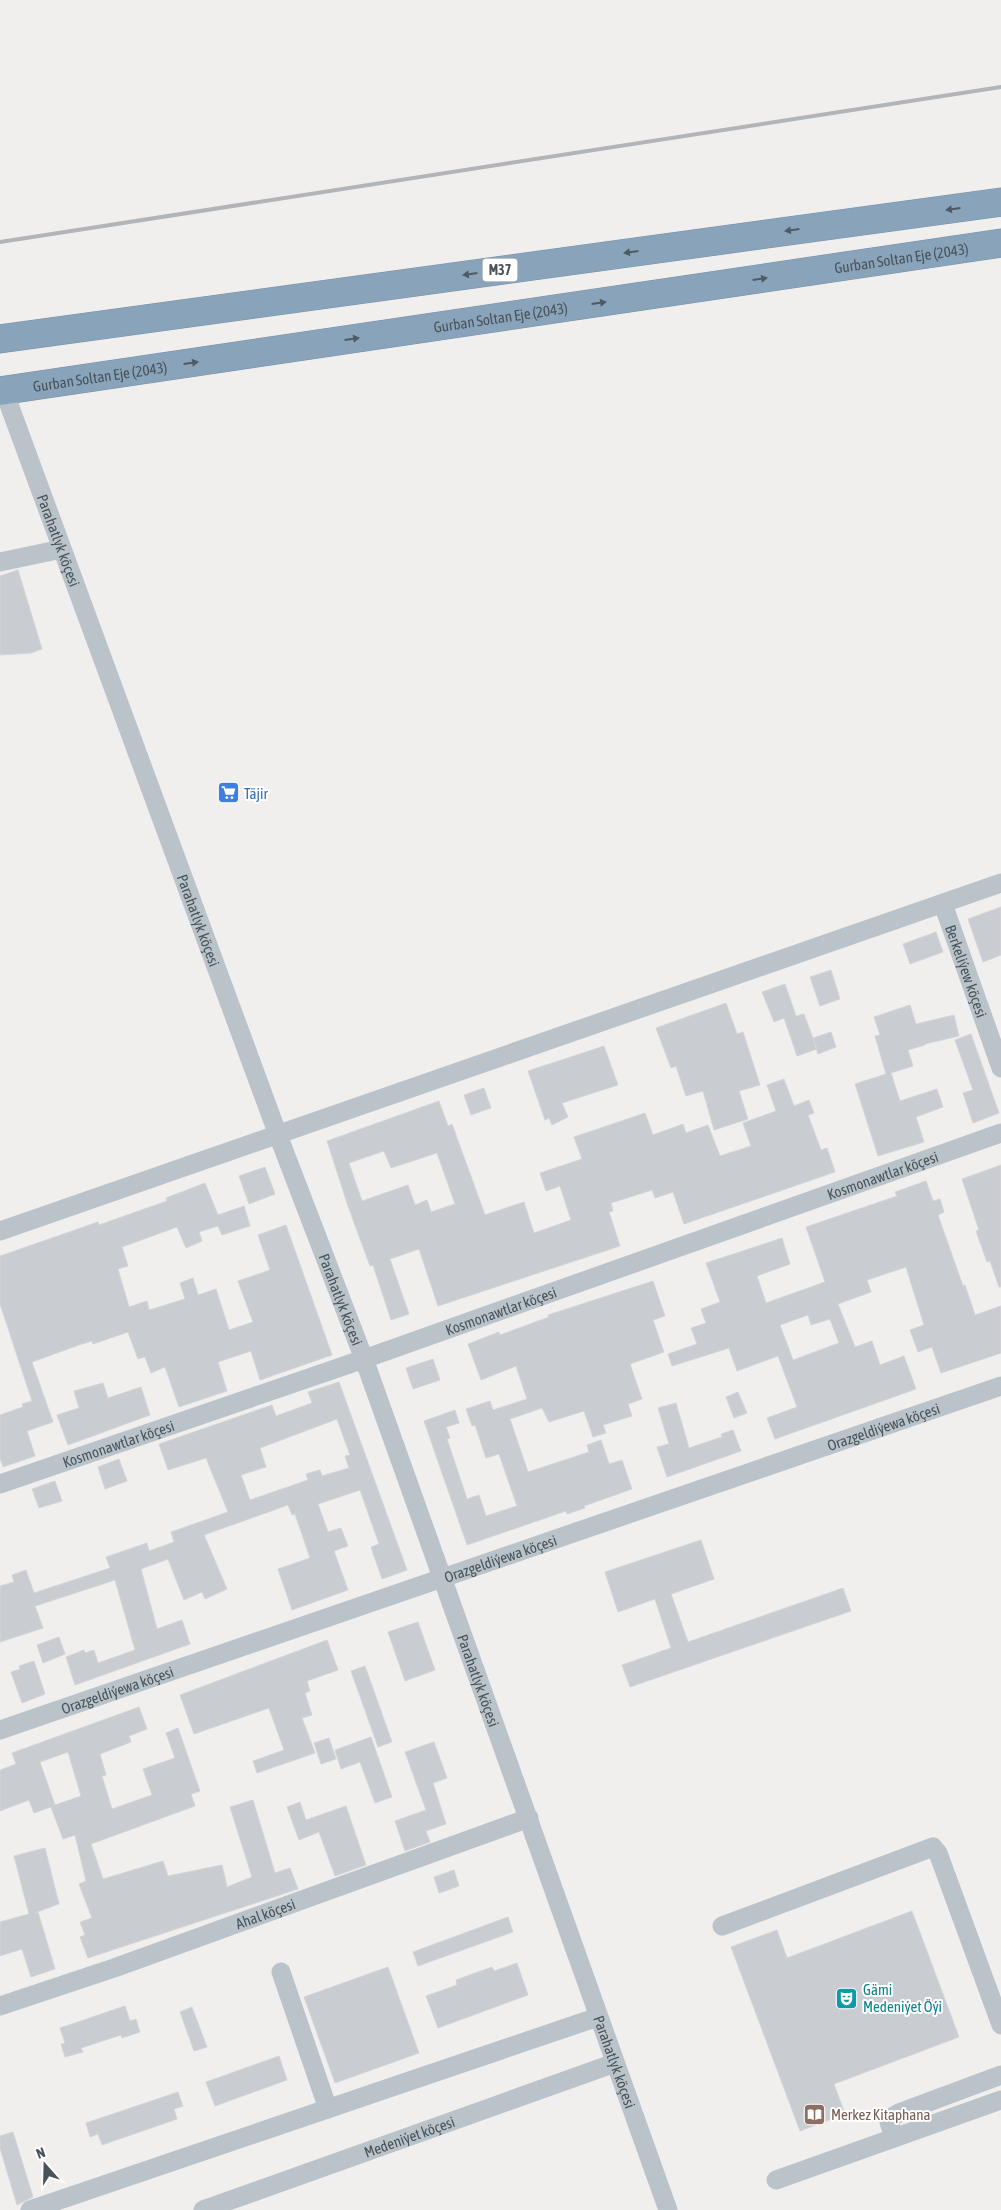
<svg xmlns="http://www.w3.org/2000/svg" width="1001" height="2210" font-family="'Asap Condensed',sans-serif">
  <style>
    .building { fill: #c9ccd1; stroke: #d3d5d9; fill-rule: evenodd }
    .lines { fill: none; stroke-linecap: round; stroke-linejoin: round }
    .highway-casing { stroke: #748fa6; stroke-width: 29 }
    .minor { stroke: #bbc3ca; stroke-width: 19 }
    .highway { stroke: #89a3ba; stroke-width: 28 }
    .rail { stroke: #b1b4b8; stroke-width: 4 }
    .oneway { fill: #4e5b64 }
    .labels { text-anchor: middle; dominant-baseline: central; stroke-width: 4; stroke-linejoin: round; paint-order: stroke }
    .shield { fill: #fff; stroke: #7f878c; stroke-width: 1 }
    .shield-label { font-size: 14px; font-weight: bold; fill: #48535a }
    .street-label { font-size: 15px; fill: #48535a; stroke: #fff }
    .shop-label { font-size: 15px; fill: #366cbe; stroke: #fff; text-anchor: start }
    .culture-label { font-size: 15px; fill: #0d838f; stroke: #fff; text-anchor: start }
    .education-label { font-size: 15px; fill: #785e54; stroke: #fff; text-anchor: start }
  </style>
  <rect width="100%" height="100%" fill="#f1eeee"/>
  <path class="building" d="M18,570L42,649L31,653L0,655V576Z
    M1001,907V955L983,962L968,919Z
    M936,932L943,952L910,964L903,944Z
    M831,970L840,999L820,1006L810,977Z
    M785,984L796,1016L804,1014L817,1049L797,1056L784,1018L774,1022L762,992Z
    M726,1003L737,1034L743,1032L760,1085L739,1091L748,1119L714,1130L703,1091L686,1096L676,1066L671,1068L656,1028Z
    M910,1005L916,1024L954,1015L959,1036L925,1044V1045L908,1050L913,1066L891,1073L900,1101L937,1089L943,1107L916,1117L924,1142L878,1156L855,1084L886,1074L875,1036L880,1035L874,1017Z
    M831,1032L836,1047L818,1054L813,1038Z
    M971,1034L999,1113L973,1123L963,1093L973,1090L955,1040Z
    M604,1046L618,1085L562,1103L568,1117L552,1125L549,1118L545,1120L528,1071Z
    M784,1079L794,1106L809,1100L814,1113L808,1115L821,1150L827,1148L835,1172L684,1224L673,1192L655,1198L652,1190L611,1203L613,1211L609,1212L620,1246L438,1306L419,1249L390,1259L409,1314L391,1320L373,1265L370,1266L348,1206L327,1141L439,1101L448,1126L452,1124L485,1215L524,1202L534,1233L571,1220L560,1186L546,1191L540,1173L582,1159L574,1137L645,1113L653,1135L683,1124L686,1133L708,1125L720,1156L751,1146L743,1123L776,1111L767,1085ZM384,1151L391,1168L437,1153L455,1204L431,1212L427,1200L415,1205L408,1185L362,1201L349,1163Z
    M484,1088L491,1108L471,1115L464,1095Z
    M1001,1165V1287H999L990,1261L987,1262L976,1231L979,1230L962,1179Z
    M265,1167L275,1194L249,1204L239,1176Z
    M926,1181L933,1201L940,1199L944,1212L938,1215L963,1286L965,1285L975,1315L1001,1306V1353L941,1373L932,1347L918,1352L910,1330L924,1325L906,1267L867,1280L871,1292L838,1304L855,1347L872,1341L880,1365L904,1356L916,1389L775,1439L767,1418L797,1407L778,1356L737,1371L729,1348L672,1366L668,1354L697,1344L691,1328L706,1323L701,1309L720,1302L706,1263L782,1238L790,1264L757,1276L766,1303L825,1282L806,1227L897,1196L895,1192ZM808,1315L811,1325L830,1319L839,1343L793,1360L780,1325Z
    M205,1183L218,1215L244,1206L250,1226L222,1235L218,1226L199,1232L202,1241L186,1248L177,1227L122,1247L128,1266L118,1269L129,1307L147,1301L149,1310L185,1299L180,1283L193,1278L198,1295L216,1289L229,1330L253,1322L238,1281L270,1270L258,1235L286,1225L332,1355L260,1380L251,1351L218,1362L227,1391L179,1407L165,1367L151,1373L145,1357L138,1359L128,1332L93,1344L92,1341L79,1345L32,1362L53,1422L27,1431L35,1456L3,1467L0,1458V1415L23,1407L22,1404L32,1401L0,1304V1256L98,1222L99,1225L167,1201L166,1198Z
    M653,1281L665,1316L653,1320L664,1352L630,1364L642,1399L628,1404L632,1416L603,1425L606,1433L593,1437L584,1411L549,1422L542,1408L510,1419L528,1472L589,1452L587,1445L601,1440L609,1464L622,1460L632,1489L584,1506L585,1508L567,1514L566,1511L467,1545L424,1421L455,1410L459,1423L446,1427L450,1438L447,1439L467,1499L479,1495L486,1516L517,1506L499,1454L486,1458L475,1425L472,1426L466,1409L490,1401L493,1410L527,1399L516,1366L481,1380L468,1344L499,1332L500,1335L549,1317L548,1315Z
    M433,1359L440,1380L413,1389L406,1368Z
    M339,1382L407,1570L382,1579L371,1547L379,1544L360,1490L318,1504L328,1532L341,1528L348,1546L334,1551L348,1590L292,1610L278,1569L310,1558L295,1514L292,1515L288,1505L204,1535L227,1589L205,1599L202,1592L184,1600L168,1559L141,1569L157,1629L182,1620L190,1644L75,1685L66,1657L84,1650L85,1653L94,1650L98,1663L135,1650L115,1580L35,1606L43,1628L0,1642V1586L14,1582L12,1575L26,1570L34,1593L110,1568L106,1557L147,1543L149,1551L174,1542L171,1532L228,1512L206,1458L168,1470L159,1444L272,1405L276,1416L312,1403L308,1392ZM337,1419L350,1455L345,1456L349,1468L322,1476L320,1470L306,1474L308,1480L250,1500L241,1475L266,1467L260,1448Z
    M103,1383L108,1398L141,1387L150,1415L68,1445L57,1415L79,1408L74,1391Z
    M738,1392L747,1413L734,1418L726,1397Z
    M676,1403L689,1448L722,1437L721,1434L733,1430L741,1451L667,1477L657,1447L669,1444L658,1408Z
    M119,1459L127,1481L105,1489L98,1467Z
    M55,1481L62,1501L39,1508L32,1489Z
    M701,1540L714,1579L671,1594L688,1642L843,1588L851,1611L630,1687L622,1665L671,1648L655,1599L618,1612L605,1572Z
    M418,1622L435,1670L405,1681L388,1632Z
    M59,1637L65,1654L43,1663L37,1645Z
    M327,1640L338,1670L307,1681L310,1691L305,1693L312,1715L302,1718L315,1753L257,1773L253,1761L284,1750L269,1708L194,1734L180,1695Z
    M34,1661L45,1694L22,1703L11,1672L20,1669L19,1666Z
    M365,1666L392,1742L378,1747L351,1671Z
    M139,1707L147,1729L129,1736L131,1742L100,1754L106,1775L102,1776L112,1809L152,1795L143,1769L175,1758L166,1733L178,1728L200,1791L191,1794L195,1806L91,1844L103,1879L163,1861L168,1876L222,1865L227,1887L252,1877L230,1807L253,1800L275,1873L290,1868L298,1889L88,1958L80,1937L85,1935L80,1922L92,1918L79,1884L86,1881L75,1835L63,1839L51,1807L34,1813L29,1800L0,1811V1770L16,1764L12,1753ZM68,1752L81,1796L55,1805L40,1762Z
    M371,1737L392,1797L375,1803L360,1762L341,1769L335,1750Z
    M329,1738L336,1759L321,1764L314,1743Z
    M434,1742L447,1778L433,1783L446,1824L426,1831L430,1842L405,1851L395,1821L426,1810L405,1752Z
    M300,1802L306,1820L346,1806L366,1865L335,1876L319,1832L299,1840L287,1807Z
    M45,1848L59,1904L34,1913L38,1912L55,1969L31,1977L22,1949L0,1956V1922L29,1914L14,1856Z
    M454,1870L459,1886L439,1893L434,1877Z
    M912,1911L959,2037L834,2084L845,2114L800,2131L731,1947L777,1930L787,1958Z
    M508,1917L513,1932L418,1966L413,1952Z
    M517,1963L528,1995L438,2028L426,1996L457,1985L456,1980L492,1967L494,1971Z
    M388,1967L419,2053L335,2083L304,1997Z
    M125,2006L130,2021L136,2019L140,2032L122,2038L121,2035L81,2048L83,2052L65,2057L61,2044L65,2043L60,2028Z
    M192,2007L207,2047L194,2051L180,2012Z
    M279,2056L287,2080L215,2106L206,2082Z
    M178,2092L183,2106L174,2109L177,2119L102,2145L98,2134L90,2137L86,2123Z
    M13,2132L33,2197L17,2205L0,2148V2136Z"/>
  <g class="lines">
    <defs>
      <g id="highway">
        <path d="M0,339L1001,202"/>
        <path id="s7" d="M0,391L1001,243"/>
      </g>
    </defs>
    <use href="#highway" class="highway-casing"/>
    <g class="minor">
      <path id="s1" d="M4,391L278,1135L364,1359L668,2210"/>
      <path d="M0,562L62,549"/>
      <path id="s2" d="M943,904L1001,1068"/>
      <path d="M0,1231L1001,883"/>
      <path id="s3" d="M0,1484L364,1359L1001,1133"/>
      <path id="s4" d="M0,1730L1001,1386"/>
      <path d="M722,1926L933,1847L938,1853L1001,2025"/>
      <path d="M281,1972L328,2109"/>
      <path id="s5" d="M0,2006L114,1968L529,1818"/>
      <path d="M894,2138L889,2122L892,2117L899,2113L1001,2075"/>
      <path d="M776,2180L1001,2100"/>
      <path d="M30,2210L598,2017"/>
      <path id="s6" d="M203,2210L615,2063"/>
    </g>
    <use href="#highway" class="highway"/>
    <path class="rail" d="M0,242L1001,87"/>
  </g>
  <defs><path id="oneway-solid" d="M-6-.8H1V-3.2L6.5 0L1 3.2V.8H-6Z" transform="scale(1.25)"/></defs>
  <g class="oneway">
    <use href="#oneway-solid" transform="translate(953 209) rotate(172)"/>
    <use href="#oneway-solid" transform="translate(792 230) rotate(172)"/>
    <use href="#oneway-solid" transform="translate(631 252) rotate(172)"/>
    <use href="#oneway-solid" transform="translate(470 274) rotate(172)"/>
    <use href="#oneway-solid" transform="translate(760 279) rotate(-8)"/>
    <use href="#oneway-solid" transform="translate(599 303) rotate(-8)"/>
    <use href="#oneway-solid" transform="translate(352 339) rotate(-8)"/>
    <use href="#oneway-solid" transform="translate(191 363) rotate(-8)"/>
  </g>
  <defs>
    <symbol id="supermarket-square" viewBox="-11 -11 22 22"><rect x="-9" y="-9" width="18" height="18" rx="4" fill="#3f7fe0" stroke="#fff"/><path d="M-6-5.5h2.5l.6 2H6L4.5 2H-2.5L-4.4-4H-6ZM-1.5 3.2a1.3 1.3 0 1 0 .1 0ZM3 3.2a1.3 1.3 0 1 0 .1 0Z" fill="#fff"/></symbol>
    <symbol id="theatre-square" viewBox="-11 -11 22 22"><rect x="-9" y="-9" width="18" height="18" rx="4" fill="#0f9aa8" stroke="#fff"/><path d="M-5-5.5Q0-4 5-5.5V0Q5 5 0 6Q-5 5-5 0ZM-3.3-2.5H-1v1.5H-3.3ZM1-2.5H3.3v1.5H1ZM-2.8 1Q0 5.5 2.8 1Z" fill="#fff"/></symbol>
    <symbol id="library-square" viewBox="-11 -11 22 22"><rect x="-9" y="-9" width="18" height="18" rx="4" fill="#8d6e63" stroke="#fff"/><path d="M-6-4Q-3-5.5-.7-3.5V5Q-3 3-6 4ZM6-4Q3-5.5 .7-3.5V5Q3 3 6 4Z" fill="#fff"/></symbol>
  </defs>
  <g fill-rule="evenodd">
    <use href="#supermarket-square" x="216" y="780" width="25" height="25"/>
    <use href="#theatre-square" x="834" y="1986" width="25" height="25"/>
    <use href="#library-square" x="802" y="2102" width="25" height="25"/>
  </g>
  <g class="labels">
    <rect class="shield" x="482.5" y="258.5" width="35" height="23" rx="4"/>
    <g class="shield-label">
      <text x="500" y="270">M37</text>
    </g>
    <g class="street-label">
      <text stroke="none"><textPath href="#s7" startOffset="911">Gurban Soltan Eje (2043)</textPath></text>
      <text stroke="none"><textPath href="#s7" startOffset="506">Gurban Soltan Eje (2043)</textPath></text>
      <text stroke="none"><textPath href="#s7" startOffset="101">Gurban Soltan Eje (2043)</textPath></text>
      <text stroke="none"><textPath href="#s1" startOffset="159">Parahatlyk köçesi</textPath></text>
      <text stroke="none"><textPath href="#s1" startOffset="564">Parahatlyk köçesi</textPath></text>
      <text stroke="none"><textPath href="#s2" startOffset="71">Berkeliýew köçesi</textPath></text>
      <text stroke="none"><textPath href="#s3" startOffset="935">Kosmonawtlar köçesi</textPath></text>
      <text stroke="none"><textPath href="#s1" startOffset="969">Parahatlyk köçesi</textPath></text>
      <text stroke="none"><textPath href="#s3" startOffset="530">Kosmonawtlar köçesi</textPath></text>
      <text stroke="none"><textPath href="#s4" startOffset="934">Orazgeldiýewa köçesi</textPath></text>
      <text stroke="none"><textPath href="#s3" startOffset="125">Kosmonawtlar köçesi</textPath></text>
      <text stroke="none"><textPath href="#s4" startOffset="529">Orazgeldiýewa köçesi</textPath></text>
      <text stroke="none"><textPath href="#s1" startOffset="1374">Parahatlyk köçesi</textPath></text>
      <text stroke="none"><textPath href="#s4" startOffset="124">Orazgeldiýewa köçesi</textPath></text>
      <text stroke="none"><textPath href="#s5" startOffset="281">Ahal köçesi</textPath></text>
      <text stroke="none"><textPath href="#s1" startOffset="1779">Parahatlyk köçesi</textPath></text>
      <text stroke="none"><textPath href="#s6" startOffset="219">Medeniýet köçesi</textPath></text>
    </g>
    <g class="shop-label">
      <text x="244" y="793">Täjir</text>
    </g>
    <g class="culture-label">
      <text x="863" y="1989">Gämi<tspan x="863" dy="17">Medeniýet Öýi</tspan></text>
    </g>
    <g class="education-label">
      <text x="831" y="2114">Merkez Kitaphana</text>
    </g>
  </g>
  <g transform="translate(45 2165) rotate(340)" stroke="#ffffff" stroke-width="4" paint-order="stroke">
  <path d="M0-4L9 19L0 12L-9 19Z" fill="#48535a"/>
  <text y="-8" font-size="14" font-weight="bold" text-anchor="middle" fill="#48535a">N</text>
  </g>
</svg>
